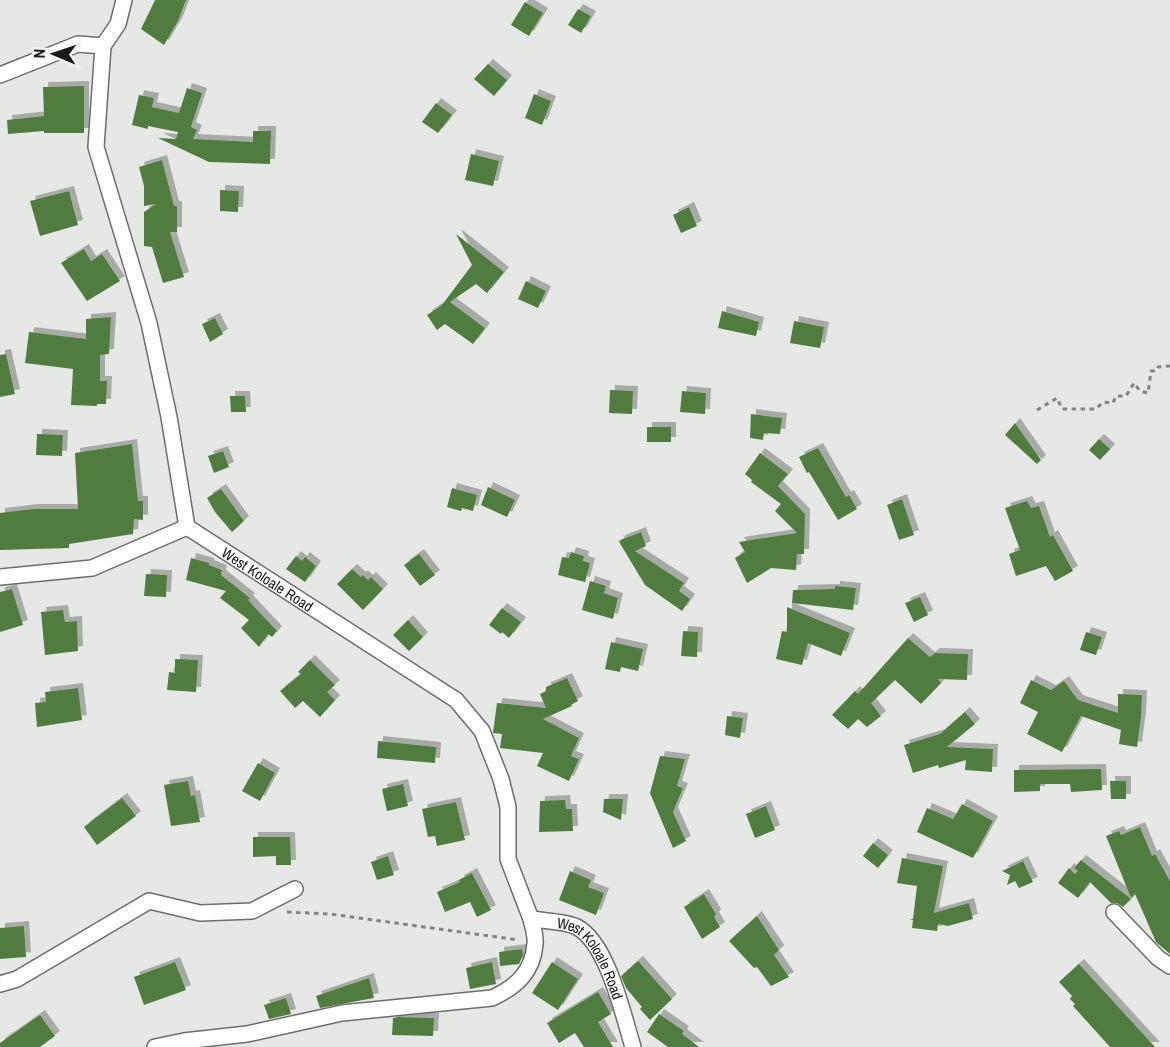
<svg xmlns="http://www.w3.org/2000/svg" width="1170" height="1047" font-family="'Archivo Narrow',sans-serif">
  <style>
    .building { fill: #517c40; filter: url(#shadow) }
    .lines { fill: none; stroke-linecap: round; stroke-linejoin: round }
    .minor-casing { stroke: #6b6e6a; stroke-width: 18 }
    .path { stroke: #828481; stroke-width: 3; stroke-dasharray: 4.5 4.5; stroke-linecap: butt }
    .minor { stroke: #fff; stroke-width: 15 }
    .labels { text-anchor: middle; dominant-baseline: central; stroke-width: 6; stroke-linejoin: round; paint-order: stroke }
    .street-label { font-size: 15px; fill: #191a19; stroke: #f2f5f1 }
  </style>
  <defs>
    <filter id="shadow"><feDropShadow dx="5" dy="-5" stdDeviation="0" flood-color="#0004"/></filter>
  </defs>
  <rect width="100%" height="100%" fill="#e5e8e4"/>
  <path class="building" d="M155,0H186L178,21L164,45L141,29Z
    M525,2L543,13L529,36L511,25Z
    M578,9L591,16L581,33L568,25Z
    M488,64L507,80L494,96L474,79Z
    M84,86V133H44V131L8,134L7,120L44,116L43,87Z
    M187,88L202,93L191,127L197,130L193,139L253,142V131H271L270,164L209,162L158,138L176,139L178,132L148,126V129L132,125L139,95L154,98L152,107L179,113Z
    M534,94L551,101L542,125L525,118Z
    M436,103L452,115L438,133L422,122Z
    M471,154L499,161L493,186L465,180Z
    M162,160L174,206H177V232H170L184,277L163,283L152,247L144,246V212L156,204L144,206V186L139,167Z
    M220,190L239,191L238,212L220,211Z
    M69,191L78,225L40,236L30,201Z
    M689,207L697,226L681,233L673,215Z
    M456,234L504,272L487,293L476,284L450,302L485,328L473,344L445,324L437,330L427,315L442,305L472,265Z
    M84,249L91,261L102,254L120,281L87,301L61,263Z
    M526,281L546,291L538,308L518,299Z
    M722,311L759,322L756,336L718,328Z
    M111,317L109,354L100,355V381H107L106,404H97V406L71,405L73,369L25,363L29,332L86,339V319Z
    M215,318L223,334L210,342L202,324Z
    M794,321L824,327L820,348L790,343Z
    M6,354L15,394L0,397V355Z
    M610,390L633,391L632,414L609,413Z
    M682,391L706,393L705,414L680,412Z
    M230,396H245L246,412H231Z
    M751,414L782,418L780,434L764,433L763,440L750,438Z
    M1015,423L1041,460L1037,464L1005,435Z
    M647,427H671V442H647Z
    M37,434L63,435L62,456L36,455Z
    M1099,439L1110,449L1100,460L1089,450Z
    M132,444L138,501H143V520L134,519L133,534L69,544V548L0,550V513L33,509H78L75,453Z
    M818,448L846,497L849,495L857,509L838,520L809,472L807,473L799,457Z
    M223,451L229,467L214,473L208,456Z
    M760,453L788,474L778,486L805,514L804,554H797L796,570L771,568L747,583L735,558L745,552L739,542L797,533L775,511L781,504L751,482L752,480L745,474Z
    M488,487L515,500L507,517L481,505Z
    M452,488L477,495L473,511L462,508L461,511L447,507Z
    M221,489L244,521L232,532L215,512L207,498Z
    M902,499L914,535L899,540L887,505Z
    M1027,501L1031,508L1039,506L1050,537L1053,535L1073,571L1055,581L1046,566L1016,576L1009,554L1020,550L1005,508Z
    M641,532L646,546L635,551L684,583L679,591L690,599L682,611L645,585L618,540L621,542L620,540Z
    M571,552L584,556L583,561L590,563L585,582L558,575L562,557L569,558Z
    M419,554L435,575L420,586L404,565Z
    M296,556L302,561L305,557L316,566L305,582L286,569Z
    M191,558L209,563V565L222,570L221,575L250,598L248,600L277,631L272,637L268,634L259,647L241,628L249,620L220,598L226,591L186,580Z
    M352,569L361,577L363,575L368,580L371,577L383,589L363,610L337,584Z
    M146,574L167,575L166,597L144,596Z
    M590,581L606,586L604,593L618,598L613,619L582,610Z
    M835,586L856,588L853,610L792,603L793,590L835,589Z
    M12,589L23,625L0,632V592Z
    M920,597L928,615L914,622L905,603Z
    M787,607L850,633L841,656L808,643L802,665L776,659L782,631L787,632Z
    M502,608L521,622L509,638L502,632L501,634L489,625Z
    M63,610L65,622L77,621L78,651L45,655L41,612Z
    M408,620L423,637L409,651L393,635Z
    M683,631L698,632L697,657L681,656Z
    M1086,632L1102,637L1096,655L1080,650Z
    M908,638L930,657L935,653L968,654L967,680L938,679L941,683L921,704L895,680L871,703L881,716L867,727L858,719L848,729L832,715L855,691L858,694Z
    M611,642L643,649L638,671L621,667L620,672L605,669Z
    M175,659L198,660L196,692L167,690L169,672L175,673Z
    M310,660L335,685L327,692L335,700L320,717L303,701L295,708L280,691L301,674L298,672Z
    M567,678L578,701L571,705L572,706L543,719L579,738L571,756L579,759L569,781L537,766L543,753L500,748L502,734L493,733L497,703L546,708L540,694L546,691V687Z
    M1031,680L1051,690L1064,681L1078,700L1118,713V694L1142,695L1141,717L1137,747L1119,744L1121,730L1081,716L1062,752L1027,734L1038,712L1020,703Z
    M78,688L82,720L37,727L35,703L46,702L45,692Z
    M965,712L975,724L947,747L993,749L992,772L965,770L966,760L939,768L938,765L913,773L904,745L940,734Z
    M727,716L743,718L740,738L725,735Z
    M378,741L436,747L435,763L377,758Z
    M660,756L685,759L677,786L683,788L673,812L686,841L673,848L650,793Z
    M258,763L275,773L260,801L242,791Z
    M1101,769L1102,790L1071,792L1070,784H1040V791L1014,792V770Z
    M188,781L191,796L195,795L200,822L171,826L164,785Z
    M1110,781H1126V799H1111Z
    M403,784L408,806L387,811L382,789Z
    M122,798L136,816L97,845L84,827Z
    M604,799H623L621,820L603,812Z
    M565,800L566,809H572L573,831L539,832L540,801Z
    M456,802L465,840L437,846L435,836L428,837L422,809Z
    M962,804L993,821L973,858L917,832L927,808L953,819Z
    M766,806L775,830L755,838L746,814Z
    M1140,827L1152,856L1155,854L1170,881V954L1156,942L1135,894L1131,898L1106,836L1119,831L1121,835Z
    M253,837H290L291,865H276V856L253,857Z
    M873,843L888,855L878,868L863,856Z
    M388,856L394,875L377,880L371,862Z
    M902,858L943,866L934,913L969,903L973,919L948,926L938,924L937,931L912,928L913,920H909L913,919L917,886L897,883Z
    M1081,860L1131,899L1123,907L1117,903H1111L1090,882L1078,898L1058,883L1069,868L1075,874L1078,871L1074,868Z
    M1023,861L1033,882L1019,888L1015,881L1007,885L1010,875L1002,871Z
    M570,871L591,880L588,887L604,893L596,915L559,900Z
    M472,873L491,910L477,917L470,902L445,912L437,892L460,882L459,880Z
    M704,894L716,914L714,917L720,927L702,939L684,907Z
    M757,916L779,950L774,955L789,977L771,986L757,967L754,968L729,941Z
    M24,926L26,957L0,959V928Z
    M522,949L523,955L519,964L500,966L499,952Z
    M638,961L672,999L650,1020L640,1009L642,1007L626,988L621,976Z
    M175,962L186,990L144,1005L134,977Z
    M492,962L496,984L470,989L466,968Z
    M552,962L578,979L558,1010L532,993Z
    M1079,964L1155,1047H1110L1073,1006L1075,1004L1070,999L1072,996L1059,982Z
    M369,978L374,998L320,1008L316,996Z
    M598,992L611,1014L598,1022L613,1047H584L575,1033L559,1043L547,1023Z
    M286,998L291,1014L269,1019L264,1005Z
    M659,1014L684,1031L682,1034L699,1047H668L647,1032Z
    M40,1015L55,1036L40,1047H0V1043Z
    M398,1017L434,1018L433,1036L392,1035L393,1018Z"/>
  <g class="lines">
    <defs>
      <g id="minor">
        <path id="s1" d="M124,0L118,24L103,46L96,147L149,323L169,417L187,527L456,700L482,731L501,779L508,807V859L531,919C545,921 564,921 577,927C608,944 623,1015 633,1047"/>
        <path d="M0,75L78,44L103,46"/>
        <path d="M0,577L92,568L187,527"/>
        <path d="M1114,912L1158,958L1170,966"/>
        <path d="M0,984L17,979L149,901L200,913L252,911L295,889"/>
        <path d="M155,1047L184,1041L247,1034L342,1013L492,998C516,987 533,972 535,944C536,936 533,927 531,919"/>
      </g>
    </defs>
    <use href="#minor" class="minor-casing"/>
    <path class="path" d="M1037,410L1057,398L1062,409H1096L1103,402L1113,403L1116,396H1126L1134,383L1140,391L1148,393L1151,371H1156L1158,367L1170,366
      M287,912L330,914L519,940"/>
    <use href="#minor" class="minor"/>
  </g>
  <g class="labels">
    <g class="street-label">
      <text stroke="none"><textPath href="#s1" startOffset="640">West Koloale Road</textPath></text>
      <text stroke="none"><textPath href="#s1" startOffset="1180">West Koloale Road</textPath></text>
    </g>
  </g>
  <g transform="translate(54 54) rotate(272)" stroke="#f2f5f1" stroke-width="4.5" paint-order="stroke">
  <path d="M0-4.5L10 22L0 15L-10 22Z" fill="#191a19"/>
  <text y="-9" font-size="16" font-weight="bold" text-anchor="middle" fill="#191a19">N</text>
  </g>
</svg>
